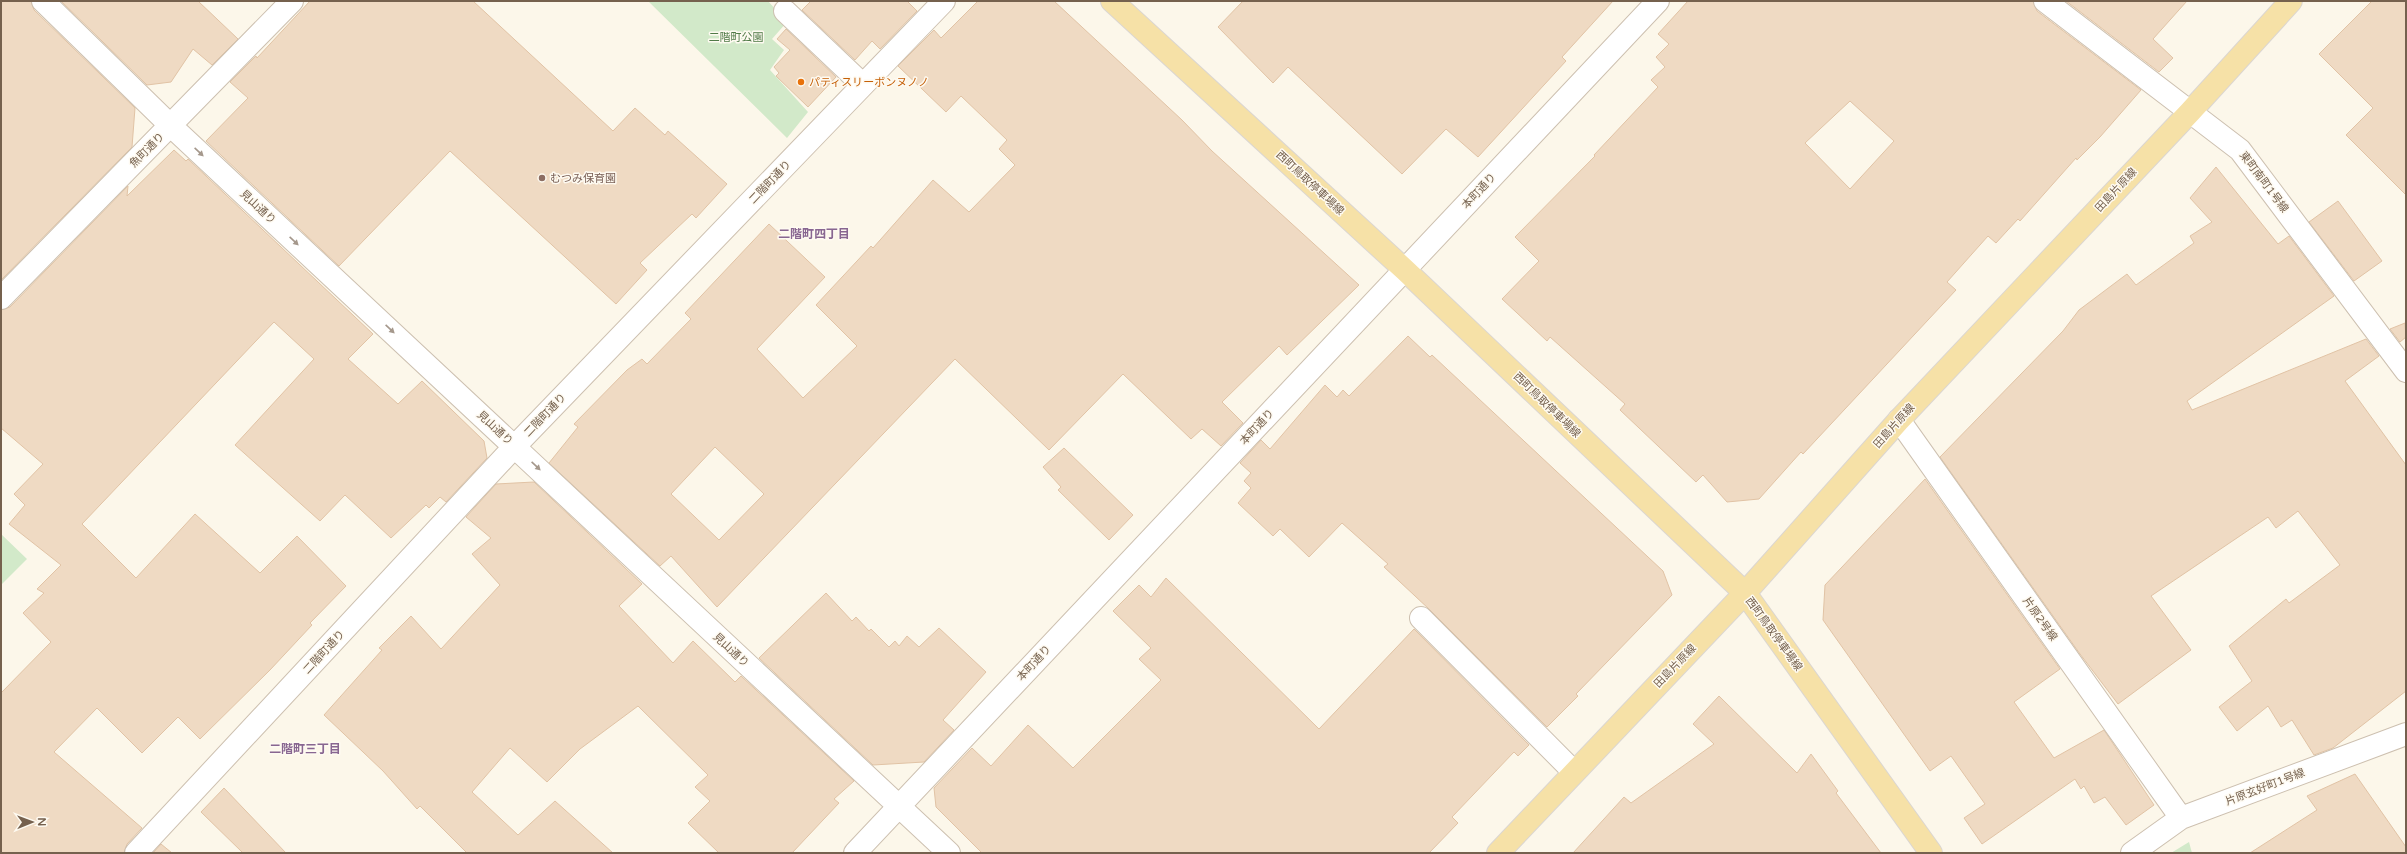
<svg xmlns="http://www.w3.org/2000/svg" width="2407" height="854" font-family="'Varela Round','Noto Sans JP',sans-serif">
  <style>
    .green { fill: #d2e9c9 }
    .building { fill: #efdac3; stroke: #e1c3a5; fill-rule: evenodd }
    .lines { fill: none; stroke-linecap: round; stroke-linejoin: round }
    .minor-casing { stroke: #cdc0b0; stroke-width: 24 }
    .major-casing { stroke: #dbd6d1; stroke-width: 24 }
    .minor { stroke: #fff; stroke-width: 22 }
    .major { stroke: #f6e1a7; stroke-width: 22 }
    .oneway { fill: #a5988c }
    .food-dot { fill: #e8710a; stroke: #fefaf1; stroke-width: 1.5 }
    .education-dot { fill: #8d6e63; stroke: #fefaf1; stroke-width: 1.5 }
    .labels { text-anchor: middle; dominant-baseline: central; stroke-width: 3; stroke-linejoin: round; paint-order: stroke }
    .park-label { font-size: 11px; fill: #507a47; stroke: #fefaf1 }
    .food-label { font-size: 11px; fill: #c56008; stroke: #fefaf1; text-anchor: start }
    .street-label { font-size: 11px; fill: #75614e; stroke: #fefaf1 }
    .education-label { font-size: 11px; fill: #785e54; stroke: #fefaf1; text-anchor: start }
    .neighbourhood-label { font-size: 12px; font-weight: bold; fill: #886691; stroke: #fefaf1 }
  </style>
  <rect width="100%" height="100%" fill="#fcf7ea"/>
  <path class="green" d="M648,1H768L787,22L772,39L784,50L770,70L808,112L787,138Z
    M1,534L27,559L1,585Z
    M2189,842L2192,853H2171Z"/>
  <path class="building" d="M1,1H31L34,10L135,108L132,147L1,280Z
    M61,1H198L238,39L212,65L193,49L171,82L147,85Z
    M310,1H473L613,131L635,108L665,135L668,131L727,184L696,218L692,214L640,263L647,270L616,304L450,151L339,266L206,141L248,98L230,82L256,56L257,58Z
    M811,1H907L917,11L880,49L872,41L855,60L802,10Z
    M978,1H1054L1182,120L1212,151L1359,285L1287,355L1279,346L1222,402L1243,423L1221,446L1202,429L1191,439L1123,374L1049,450L955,359L717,607L671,556L660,566L549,463L578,427L574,424L627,370L642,359L647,364L691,319L685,313L769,224L825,277L757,349L803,398L857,346L816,305L871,246L873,248L933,180L969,212L1015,165L999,149L1007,140L961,96L946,112L898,66L934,30L941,38ZM715,447L764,494L719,540L671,494Z
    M1243,1H1613L1562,57L1566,61L1478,157L1446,129L1402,174L1288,67L1273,83L1218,27Z
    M1688,1H2033L2037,11L2141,90L2100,137L2077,160L2076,158L2020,221L2018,219L1996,243L1988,236L1947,282L1956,290L1803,454L1801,452L1759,499L1727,502L1703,475L1696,482L1620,410L1625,404L1550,337L1547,341L1502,299L1539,261L1515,237L1595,156L1594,155L1658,87L1651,80L1665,67L1656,57L1669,44L1658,34ZM1850,101L1894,141L1850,189L1805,143Z
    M2066,1H2187L2153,39L2173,58L2159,72Z
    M2372,1H2406V195L2346,135L2373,108L2319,54Z
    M786,29L836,77L808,107L776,76L779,73L774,67L790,50L777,39Z
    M174,150L186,161L188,159L373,334L348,359L398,404L422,381L484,441L487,458L446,502L440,497L429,508L426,505L391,538L345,495L320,521L235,445L314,359L274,322L82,524L136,578L195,514L260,573L297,536L346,586L310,623L312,625L270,670L200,739L178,717L142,753L97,708L54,752L142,828L127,844L124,853H1V693L51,642L23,613L44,593L37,589L61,565L9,524L25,505L14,494L43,464L1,428V310L10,307L128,186L127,196Z
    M2216,167L2278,244L2289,236L2334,296L2187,401L2192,410L2366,339L2379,356L2345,381L2406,465V691L2333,748L2314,755L2292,720L2281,727L2268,706L2237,731L2219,707L2252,681L2229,646L2286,599L2289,603L2340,565L2298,511L2276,528L2268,517L2151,596L2191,650L2118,704L2080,654L1940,457L2063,331L2079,310L2127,274L2136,285L2194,243L2190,236L2212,222L2190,198Z
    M2338,201L2382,261L2354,281L2309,222Z
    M2405,323L2406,337L2400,342L2390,329Z
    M1408,336L1430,357L1432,355L1663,571L1672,595L1576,694L1578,696L1547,727L1430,610L1384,567L1388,564L1342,523L1309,557L1280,529L1273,536L1238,503L1251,488L1244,481L1251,473L1240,463L1261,440L1270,449L1325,385L1337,397L1343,390L1349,396Z
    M1064,448L1133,515L1109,540L1058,490L1061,487L1043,467Z
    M1925,479L2060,669L2014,702L2054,758L2104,730L2154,805L2126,825L2105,797L2094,803L2084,786L2081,789L2075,779L1982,844L1964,818L1985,804L1951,756L1930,771L1823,620L1825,585Z
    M534,482L642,584L619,606L673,663L693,641L735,682L741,676L854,781L834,799L839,803L792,853H719L688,823L710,801L695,787L708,775L638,706L580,749L547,782L510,748L472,792L518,835L555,801L613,853H467L420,806L417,809L383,771L324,715L382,650L379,648L411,616L441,649L500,585L472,554L491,538L466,517L496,484Z
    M1166,578L1319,729L1414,629L1529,745L1518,756L1514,752L1452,817L1458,823L1429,853H982L936,807L934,788L972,748L991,766L1028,725L1073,768L1161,680L1139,659L1151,648L1113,611L1139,585L1151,597Z
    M826,593L852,621L856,617L869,631L871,629L889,647L895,641L899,646L907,636L919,647L939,628L986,672L943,720L954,730L924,762L873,765L759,658Z
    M1719,696L1797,773L1811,754L1838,791L1836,793L1881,853H1573L1624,797L1631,803L1714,744L1693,724Z
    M2355,774L2406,847V853H2250L2317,810L2307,796Z
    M224,788L286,853H243L201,812Z
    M161,844L172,853H153Z"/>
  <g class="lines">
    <defs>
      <path id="minor" d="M43,1L171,126L949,853
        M2045,1L2240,150L2406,371
        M785,11L863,85
        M1,298L292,1
        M1899,420L2181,818
        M1421,618L1574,772
        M136,853L515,446L944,1
        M855,853L1658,1
        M2132,853L2181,818L2406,734"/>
      <path id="major" d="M1112,1L1405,270L1745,593L1931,853
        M1498,853L1745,593L1899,420L2190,112L2291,1"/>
    </defs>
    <use href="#minor" class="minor-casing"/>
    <use href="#major" class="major-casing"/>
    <use href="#minor" class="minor"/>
    <use href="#major" class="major"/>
  </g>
  <defs><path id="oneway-solid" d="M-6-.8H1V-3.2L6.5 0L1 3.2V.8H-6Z"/></defs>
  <g class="oneway">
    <use href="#oneway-solid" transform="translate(199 152) rotate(43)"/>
    <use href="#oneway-solid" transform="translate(294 241) rotate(43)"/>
    <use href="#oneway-solid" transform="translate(390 329) rotate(43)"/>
    <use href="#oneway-solid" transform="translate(536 466) rotate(43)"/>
  </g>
  <circle class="food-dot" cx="801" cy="82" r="4"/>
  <circle class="education-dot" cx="542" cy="178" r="4"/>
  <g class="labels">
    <g class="park-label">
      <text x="736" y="37">二階町公園</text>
    </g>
    <g class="food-label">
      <text x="809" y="82">パティスリーボンヌノノ</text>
    </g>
    <g class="street-label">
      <text transform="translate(147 150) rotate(-45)">魚町通り</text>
      <text transform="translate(770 182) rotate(-46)">二階町通り</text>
      <text transform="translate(2264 182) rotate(53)">東町南町1号線</text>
      <text transform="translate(1310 183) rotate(43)">西町鳥取停車場線</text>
      <text transform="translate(2116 190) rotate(-47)">田島片原線</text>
      <text transform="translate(1479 191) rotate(-47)">本町通り</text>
      <text transform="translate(258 207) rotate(43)">見山通り</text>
      <text transform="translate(1547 405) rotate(44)">西町鳥取停車場線</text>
      <text transform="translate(545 415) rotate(-46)">二階町通り</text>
      <text transform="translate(1894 426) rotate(-48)">田島片原線</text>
      <text transform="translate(1257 427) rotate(-47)">本町通り</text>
      <text transform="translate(495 428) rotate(43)">見山通り</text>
      <text transform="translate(2040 619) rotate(55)">片原2号線</text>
      <text transform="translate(1774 634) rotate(54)">西町鳥取停車場線</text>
      <text transform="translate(731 650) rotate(43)">見山通り</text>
      <text transform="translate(324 652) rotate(-47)">二階町通り</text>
      <text transform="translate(1034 663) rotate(-47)">本町通り</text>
      <text transform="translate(1675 666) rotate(-46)">田島片原線</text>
      <text transform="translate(2265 787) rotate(-21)">片原玄好町1号線</text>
    </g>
    <g class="education-label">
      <text x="550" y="178">むつみ保育園</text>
    </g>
    <g class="neighbourhood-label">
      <text x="814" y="234">二階町四丁目</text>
      <text x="305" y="749">二階町三丁目</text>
    </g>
  </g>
  <rect width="2407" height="854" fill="none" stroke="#75614e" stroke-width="4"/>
  <g transform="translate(32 822) rotate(89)" stroke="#fefaf1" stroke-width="3" paint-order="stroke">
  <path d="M0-3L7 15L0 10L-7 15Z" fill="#75614e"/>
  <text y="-6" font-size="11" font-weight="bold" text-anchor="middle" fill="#75614e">N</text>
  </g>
</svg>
